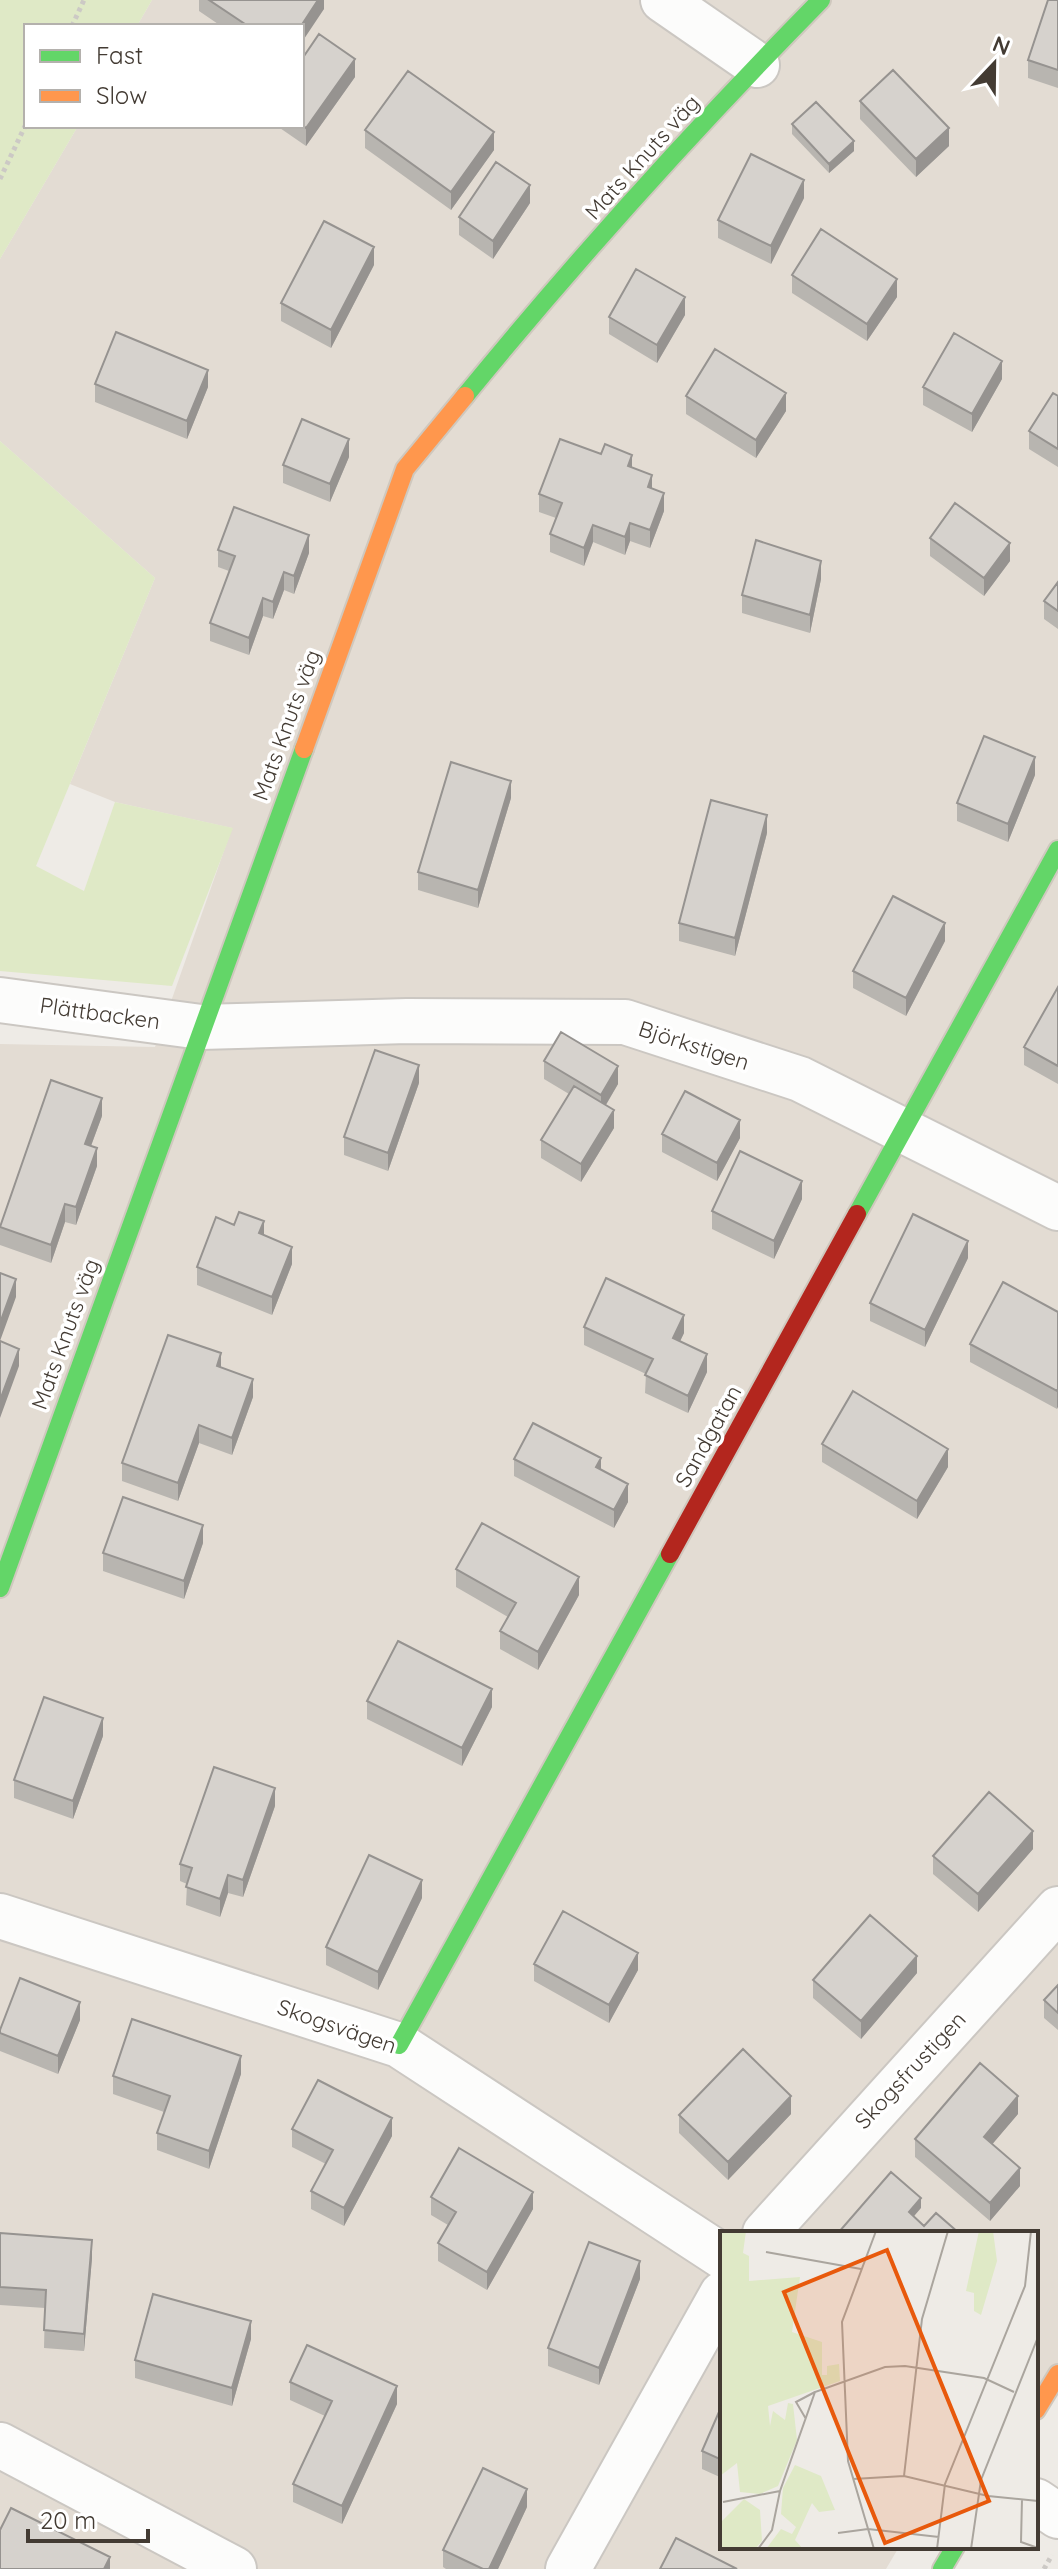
<svg xmlns="http://www.w3.org/2000/svg" width="1058" height="2569" font-family="Quicksand,sans-serif">
  <style>
    .residential { fill: #e3dcd3 }
    .green { fill: #dfe9c6 }
    .lines { fill: none; stroke-linecap: round; stroke-linejoin: round }
    .street-casing { stroke: #cbc7c2; stroke-width: 48 }
    .fast-casing { stroke: #cfc8be; stroke-width: 22 }
    .slow-casing { stroke: #cfc8be; stroke-width: 22 }
    .jam-casing { stroke: #cfc8be; stroke-width: 22 }
    .path { stroke: #ccc9c5; stroke-width: 5; stroke-dasharray: 4 4; stroke-linecap: butt }
    .street { stroke: #fcfcfb; stroke-width: 44 }
    .fast { stroke: #63d668; stroke-width: 18 }
    .slow { stroke: #ff974d; stroke-width: 18 }
    .jam { stroke: #b3261e; stroke-width: 18 }
    .wall { fill: #b8b5b0 }
    .shaded-wall { fill: #969390 }
    .building { fill: #d6d2cd; stroke: #969390; stroke-width: 2 }
    .labels { text-anchor: middle; dominant-baseline: central; stroke-width: 7; stroke-linejoin: round; paint-order: stroke }
    .street-label { font-size: 22px; fill: #433b33; stroke: #fff }
    .inset-road { fill: none; stroke: #aaa59e; stroke-width: 2 }
    .view { fill: #e8590c; fill-opacity: 0.15; stroke: #e8590c; stroke-width: 4 }
    .inset-edge { fill: none; stroke: #433b33; stroke-width: 4 }
  </style>
  <rect width="100%" height="100%" fill="#eeebe6"/>
  <path class="residential" d="M152,0H1058V2374L1036,2398V2233H722V2547H899L886,2569H0V1044L155,1047L232,828L115,802L70,784L155,578L0,441V259L78,126H302V26H137Z"/>
  <path class="green" d="M0,0H152L137,26H26V126H78L0,259Z
    M0,441L155,578L36,866L84,891L115,802L233,828L172,986L0,971Z"/>
  <g class="lines">
    <defs>
      <path id="street" d="M663,0L757,65
        M0,1000L201,1027L407,1021L625,1022L800,1079L1058,1208
        M0,1916L399,2045L722,2256
        M765,2233L1058,1909
        M0,2445L234,2569
        M1036,2501L1058,2516
        M568,2569L722,2294"/>
      <path id="fast" d="M465,396C577,259 697,126 821,0
        M857,1214L1058,850
        M0,1588L304,749
        M399,2045L670,1554
        M942,2569L955,2547"/>
      <path id="slow" d="M304,749L405,469L465,396
        M1036,2410L1058,2374"/>
      <path id="jam" d="M670,1554L857,1214"/>
    </defs>
    <use href="#street" class="street-casing"/>
    <use href="#fast" class="fast-casing"/>
    <use href="#slow" class="slow-casing"/>
    <use href="#jam" class="jam-casing"/>
    <path class="path" d="M72,26L84,0
      M0,179L26,124
      M1044,2569L1052,2555"/>
    <use href="#street" class="street"/>
    <use href="#fast" class="fast"/>
    <use href="#slow" class="slow"/>
    <use href="#jam" class="jam"/>
  </g>
  <path class="wall" d="M199,0H324V9L302,26H221L199,11Z
    M1058,0V88L1028,78V60Z
    M302,59L355,77L306,146L277,126H302Z
    M860,101L949,146L916,177L860,119Z
    M792,124L854,151L829,173L792,134Z
    M365,130L494,150L451,210L365,148Z
    M804,198L771,264L718,238V220Z
    M530,203L493,259L459,235V217Z
    M374,265L331,348L281,321V303Z
    M792,275L897,297L867,341L792,293Z
    M685,315L657,363L609,334V317Z
    M1002,379L972,432L923,405V387Z
    M95,384L208,387L187,439L95,402Z
    M686,396L786,411L756,458L686,414Z
    M1058,396V467L1029,449V431Z
    M349,457L330,502L283,483V465Z
    M632,468L652,489L664,511L650,548L630,541L625,555L593,542L584,566L550,552V534L556,518L539,512V494Z
    M930,538L1010,561L984,596L930,556Z
    M218,550L309,553L294,594L284,590L273,619L263,616L249,655L210,641V623L229,571L218,567Z
    M821,579L810,633L742,613V595Z
    M1058,582V629L1044,619V601Z
    M1035,775L1008,842L957,821V803Z
    M511,798L478,908L418,890V872Z
    M767,833L735,956L679,941V923Z
    M945,941L906,1016L853,988V971Z
    M1058,987V1084L1024,1065V1047Z
    M544,1061L618,1084L606,1105L614,1128L581,1182L541,1158V1140L569,1094L544,1079Z
    M419,1083L388,1171L344,1155V1137Z
    M102,1116L91,1146L97,1166L76,1225L65,1222L51,1263L0,1245V1225Z
    M662,1134L740,1138L717,1181L662,1152Z
    M802,1199L774,1259L712,1229V1211Z
    M264,1235L292,1264L272,1315L197,1285V1267Z
    M968,1258L925,1347L870,1321V1303Z
    M1058,1312L1057,1409L970,1362V1344Z
    M584,1327L684,1333L680,1341L707,1372L688,1413L645,1393L646,1374L584,1345Z
    M221,1367L253,1397L232,1455L199,1443L178,1501L122,1481V1463Z
    M822,1444L948,1467L917,1519L822,1462Z
    M514,1459L601,1470L628,1502L614,1528L514,1476Z
    M203,1543L184,1599L103,1571V1553Z
    M456,1569L579,1595L538,1670L500,1649V1631L508,1617L456,1587Z
    M367,1701L492,1707L462,1766L367,1719Z
    M103,1736L73,1819L14,1798V1780Z
    M275,1806L243,1897L228,1893L220,1917L186,1905L187,1884L180,1881V1864Z
    M1033,1849L978,1912L933,1874V1856Z
    M422,1898L378,1990L326,1965V1947Z
    M534,1964L638,1970L609,2023L534,1981Z
    M917,1973L861,2039L813,1998V1980Z
    M1058,1985V2030L1044,2018V2000Z
    M80,2020L58,2074L0,2051V2030Z
    M241,2074L209,2169L157,2150V2133L164,2112L113,2094V2076Z
    M791,2114L728,2180L679,2133V2115Z
    M1018,2114L992,2144L1020,2186L990,2221L915,2157V2139Z
    M292,2129L392,2136L344,2226L311,2209V2191L326,2164L292,2147Z
    M431,2197L533,2209L487,2290L438,2261V2243L448,2225L431,2215Z
    M0,2233L92,2258L84,2351L44,2348L45,2308L0,2305Z
    M640,2279L599,2385L548,2366V2348Z
    M251,2339L232,2406L135,2378V2360Z
    M290,2382L397,2404L342,2524L293,2502V2484L325,2416L290,2400Z
    M722,2405V2478L702,2469V2451Z
    M527,2507L498,2569H446L443,2567V2550Z"/>
  <path class="shaded-wall" d="M318,0H324V9L302,42V26H301Z
    M355,59V77L306,146V128Z
    M949,128V146L916,177V159Z
    M494,132V150L451,210V192Z
    M854,141V151L829,173V164Z
    M804,180V198L771,264V246Z
    M530,185V203L493,259V241Z
    M374,247V265L331,348V330Z
    M897,279V297L867,341V324Z
    M685,297V315L657,363V345Z
    M1002,361V379L972,432V414Z
    M208,370V387L187,439V421Z
    M786,393V411L756,458V440Z
    M349,439V457L330,502V484Z
    M632,455V473L628,466Z
    M652,475V493L648,487Z
    M664,493V511L650,548V530Z
    M630,523V541L625,555V537Z
    M593,525V542L584,566V548Z
    M309,535V553L294,594V576Z
    M1010,543V561L984,596V578Z
    M821,561V579L810,633V615Z
    M284,572V590L273,619V602Z
    M263,598V616L249,655V638Z
    M1035,757V775L1008,842V824Z
    M511,781V798L478,908V890Z
    M767,815V833L735,956V938Z
    M945,923V941L906,1016V998Z
    M419,1065V1083L388,1171V1153Z
    M618,1066V1084L601,1113V1095Z
    M102,1098V1116L85,1162V1144Z
    M614,1110V1128L581,1182V1164Z
    M740,1120V1138L717,1181V1163Z
    M97,1148V1166L76,1225V1207Z
    M802,1181V1199L774,1259V1241Z
    M65,1204V1222L51,1263V1245Z
    M264,1221V1239L259,1233Z
    M968,1241V1258L925,1347V1330Z
    M292,1247V1264L272,1315V1297Z
    M16,1279V1297L0,1341V1323Z
    M684,1315V1333L673,1356V1338Z
    M19,1349V1366L0,1418V1400Z
    M221,1353V1371L217,1366Z
    M707,1354V1372L688,1413V1396Z
    M253,1379V1397L232,1455V1438Z
    M1058,1389V1407L1057,1409V1391Z
    M199,1425V1443L178,1501V1483Z
    M948,1449V1467L917,1519V1501Z
    M601,1458V1476L596,1467Z
    M628,1484V1502L614,1528V1510Z
    M203,1525V1543L184,1599V1581Z
    M579,1577V1595L538,1670V1652Z
    M492,1689V1707L462,1766V1748Z
    M103,1718V1736L73,1819V1801Z
    M275,1788V1806L243,1897V1880Z
    M1033,1831V1849L978,1912V1894Z
    M228,1875V1893L220,1917V1899Z
    M422,1880V1898L378,1990V1972Z
    M638,1953V1970L609,2023V2005Z
    M917,1956V1973L861,2039V2021Z
    M80,2002V2020L58,2074V2056Z
    M241,2056V2074L209,2169V2151Z
    M791,2096V2114L728,2180V2162Z
    M1018,2096V2114L984,2154V2137Z
    M392,2118V2136L344,2226V2208Z
    M1020,2168V2186L990,2221V2203Z
    M533,2192V2209L487,2290V2272Z
    M921,2198V2208L909,2222V2212Z
    M92,2240V2258L84,2351V2334Z
    M640,2261V2279L599,2385V2368Z
    M251,2321V2339L232,2406V2388Z
    M397,2386V2404L342,2524V2506Z
    M527,2489V2507L498,2569H489Z
    M110,2557V2569H104Z"/>
  <path class="building" d="M209,0H318L301,26H248Z
    M1048,0H1058V70L1028,60Z
    M319,34L355,59L306,128L302,125V59Z
    M893,70L949,128L916,159L860,101Z
    M408,71L494,132L451,192L365,130Z
    M816,102L854,141L829,164L792,124Z
    M751,154L804,180L771,246L718,220Z
    M496,162L530,185L493,241L459,217Z
    M324,221L374,247L331,330L281,303Z
    M821,229L897,279L867,324L792,275Z
    M636,269L685,297L657,345L609,317Z
    M116,332L208,370L187,421L95,384Z
    M954,333L1002,361L972,414L923,387Z
    M715,349L786,393L756,440L686,396Z
    M1053,393L1058,396V449L1029,431Z
    M302,419L349,439L330,484L283,465Z
    M560,439L601,454L605,444L632,455L628,466L652,475L648,487L664,493L650,530L630,523L625,537L593,525L584,548L550,534L562,503L539,494Z
    M955,503L1010,543L984,578L930,538Z
    M234,507L309,535L294,576L284,572L273,602L263,598L249,638L210,623L235,556L218,550Z
    M756,540L821,561L810,615L742,595Z
    M1058,582V611L1044,601Z
    M984,736L1035,757L1008,824L957,803Z
    M451,762L511,781L478,890L418,872Z
    M711,800L767,815L735,938L679,923Z
    M893,896L945,923L906,998L853,971Z
    M1058,987V1066L1024,1047Z
    M561,1032L618,1066L601,1095L544,1061Z
    M375,1050L419,1065L388,1153L344,1137Z
    M51,1080L102,1098L85,1144L97,1148L76,1207L65,1204L51,1245L0,1227Z
    M574,1086L614,1110L581,1164L541,1140Z
    M685,1091L740,1120L717,1163L662,1134Z
    M740,1151L802,1181L774,1241L712,1211Z
    M239,1212L264,1221L259,1233L292,1247L272,1297L197,1267L216,1217L234,1225Z
    M913,1214L968,1241L925,1330L870,1303Z
    M0,1273L16,1279L0,1323Z
    M606,1278L684,1315L673,1338L707,1354L688,1396L645,1375L653,1359L584,1327Z
    M1003,1282L1058,1312V1389L1057,1391L970,1344Z
    M168,1335L221,1353L217,1366L253,1379L232,1438L199,1425L178,1483L122,1463Z
    M0,1341L19,1349L0,1400Z
    M853,1391L948,1449L917,1501L822,1444Z
    M533,1423L601,1458L596,1467L628,1484L614,1510L514,1459Z
    M123,1497L203,1525L184,1581L103,1553Z
    M482,1523L579,1577L538,1652L500,1631L516,1603L456,1569Z
    M398,1641L492,1689L462,1748L367,1701Z
    M44,1697L103,1718L73,1801L14,1780Z
    M214,1767L275,1788L243,1880L228,1875L220,1899L186,1887L192,1868L180,1864Z
    M989,1792L1033,1831L978,1894L933,1856Z
    M369,1855L422,1880L378,1972L326,1947Z
    M563,1911L638,1953L609,2005L534,1964Z
    M870,1915L917,1956L861,2021L813,1980Z
    M20,1978L80,2002L58,2056L0,2033V2030Z
    M1058,1985V2013L1044,2000Z
    M132,2019L241,2056L209,2151L157,2133L170,2096L113,2076Z
    M743,2049L791,2096L728,2162L679,2115Z
    M980,2063L1018,2096L984,2137L1020,2168L990,2203L915,2139Z
    M318,2080L392,2118L344,2208L311,2191L333,2150L292,2129Z
    M459,2148L533,2192L487,2272L438,2243L456,2212L431,2197Z
    M891,2172L921,2198L909,2212L924,2226L936,2213L959,2233H838Z
    M0,2233L92,2240L84,2334L44,2330L46,2290L0,2287Z
    M589,2242L640,2261L599,2368L548,2348Z
    M153,2294L251,2321L232,2388L135,2360Z
    M307,2345L397,2386L342,2506L293,2484L332,2401L290,2382Z
    M722,2405V2460L702,2451Z
    M483,2468L527,2489L489,2569H483L443,2550Z
    M11,2508L110,2557L104,2569H0V2530Z
    M676,2538L737,2569H660Z"/>
  <g class="labels">
    <g class="street-label">
      <text transform="translate(642 157) rotate(-48)">Mats Knuts väg</text>
      <text transform="translate(286 725) rotate(-70)">Mats Knuts väg</text>
      <text transform="translate(100 1013) rotate(8)">Plättbacken</text>
      <text transform="translate(694 1045) rotate(18)">Björkstigen</text>
      <text transform="translate(65 1334) rotate(-70)">Mats Knuts väg</text>
      <text transform="translate(708 1436) rotate(-61)">Sandgatan</text>
      <text transform="translate(337 2026) rotate(19)">Skogsvägen</text>
      <text transform="translate(910 2070) rotate(-47)">Skogsfrustigen</text>
    </g>
  </g>
  <g transform="translate(720 2231)">
    <rect width="318" height="318" fill="#eeebe6"/>
    <path d="M0,0H26L23,22L29,25V50L80,46L72,101L102,111V144H107V135L119,133L120,150L48,175L50,195L53,180L65,189L68,172L73,173L77,209L58,255L40,263L20,261L17,232L0,245ZM259,0H273L277,30L261,84L254,80V62L246,60ZM75,234L101,245L115,279L99,281L92,272L75,309L83,318H46L61,298L72,303L76,296L61,283L63,257ZM24,268L40,279L42,310L35,318H0V292Z" fill="#dfe9c6"/>
    <path class="inset-road" d="M46,21L141,38M86,188L76,171L95,161M184,245L202,88L228,0M133,248L184,245L268,265L318,270M302,268L301,311L318,317M3,271L60,260M118,302L148,298L219,306M38,318L52,299L60,260L95,161L165,136L185,135L264,147L294,161M154,318L128,230L122,91L156,0M217,318L225,253L305,55L311,0M251,318L261,249L318,106"/>
    <path class="view" d="M167,19L269,270L165,312L64,61Z"/>
    <rect width="318" height="318" class="inset-edge"/>
  </g>
  <rect x="24" y="24" width="280" height="104" fill="#ffffff" stroke="#b4b1ad" stroke-width="2"/>
  <rect x="40" y="50" width="40" height="12" fill="#63d668" stroke="#b4b1ad" stroke-width="2"/>
  <text x="96" y="64" font-size="24" fill="#433b33">Fast</text>
  <rect x="40" y="90" width="40" height="12" fill="#ff974d" stroke="#b4b1ad" stroke-width="2"/>
  <text x="96" y="104" font-size="24" fill="#433b33">Slow</text>
  <g transform="translate(994 64) rotate(22)" stroke="#ffffff" stroke-width="6" paint-order="stroke">
  <path d="M0-6L14 30L0 20L-14 30Z" fill="#433b33"/>
  <text y="-12" font-size="22" font-weight="bold" text-anchor="middle" fill="#433b33">N</text>
  </g>
  <path d="M28 2529v12h120v-12" fill="none" stroke="#433b33" stroke-width="4"/>
  <text x="40" y="2529" font-size="24" fill="#433b33" stroke="#ffffff" stroke-width="6" paint-order="stroke">20 m</text>
</svg>
